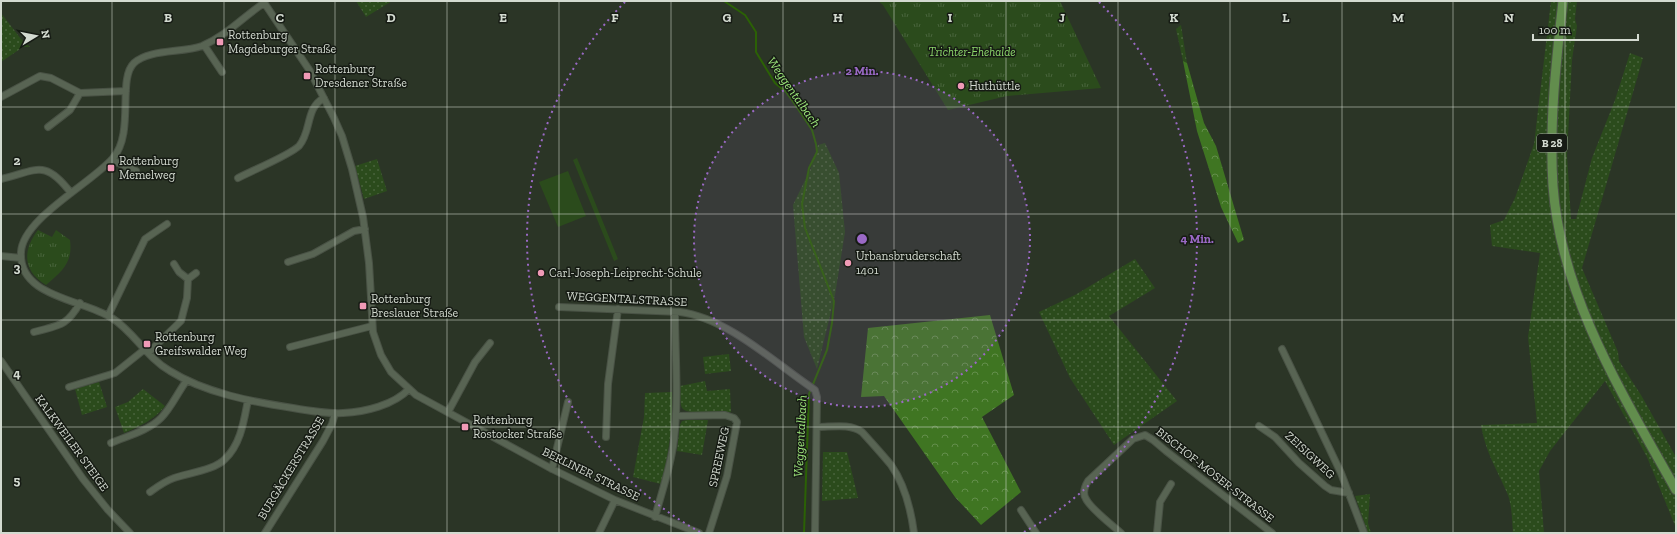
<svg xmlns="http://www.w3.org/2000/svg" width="1677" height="534" font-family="'Zilla Slab',serif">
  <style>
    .grass { fill: url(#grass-dots) }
    .forest { fill: url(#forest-crowns) }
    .park { fill: url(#park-tufts) }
    .pitch { fill: #2b4b1c }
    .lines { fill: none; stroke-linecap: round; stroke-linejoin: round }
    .stream { stroke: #2b6105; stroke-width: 2 }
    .street-casing { stroke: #495245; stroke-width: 8 }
    .primary-casing { stroke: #495245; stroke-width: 11 }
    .street { stroke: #586453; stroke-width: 6 }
    .primary { stroke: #628d4d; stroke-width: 9 }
    .grid { fill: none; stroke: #d3dad0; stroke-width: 1; stroke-opacity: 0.55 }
    .ring { fill: none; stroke: #9a69c5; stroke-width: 2; stroke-dasharray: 2 4 }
    .poi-dot { fill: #f09ab6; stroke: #161b14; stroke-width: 1.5 }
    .labels { text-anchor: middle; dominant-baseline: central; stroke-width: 3; stroke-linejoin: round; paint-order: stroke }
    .shield { fill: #161b14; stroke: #9aa198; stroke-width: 1 }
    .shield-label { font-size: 11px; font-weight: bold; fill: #d3dad0 }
    .poi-label { font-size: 12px; fill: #d3dad0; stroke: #161b14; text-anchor: start }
    .park-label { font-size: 12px; font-style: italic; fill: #8cd66b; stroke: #161b14 }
    .street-label { font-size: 12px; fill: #d3dad0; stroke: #161b14 }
    .water-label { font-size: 13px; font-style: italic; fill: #9ee87c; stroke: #161b14 }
    .grid-label { font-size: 13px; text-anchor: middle; font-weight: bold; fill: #d3dad0; stroke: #161b14; stroke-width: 3; stroke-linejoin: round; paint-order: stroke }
    .centre { fill: #9a69c5; stroke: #161b14; stroke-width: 2 }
    .ring-label { font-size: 12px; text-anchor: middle; font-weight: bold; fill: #9a69c5; stroke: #161b14; stroke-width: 3; stroke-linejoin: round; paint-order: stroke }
  </style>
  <defs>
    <pattern id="grass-dots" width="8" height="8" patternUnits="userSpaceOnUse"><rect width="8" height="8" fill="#2b4b1c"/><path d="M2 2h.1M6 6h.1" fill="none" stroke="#49643c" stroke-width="1.8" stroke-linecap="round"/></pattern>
    <pattern id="forest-crowns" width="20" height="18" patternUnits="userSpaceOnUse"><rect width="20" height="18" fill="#3f7522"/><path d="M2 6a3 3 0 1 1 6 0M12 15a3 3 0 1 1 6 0" fill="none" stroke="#638e4b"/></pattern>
    <pattern id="park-tufts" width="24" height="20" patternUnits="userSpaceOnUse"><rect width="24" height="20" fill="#2b4b1c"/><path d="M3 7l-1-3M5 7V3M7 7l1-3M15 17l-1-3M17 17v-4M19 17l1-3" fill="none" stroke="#49643c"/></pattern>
  </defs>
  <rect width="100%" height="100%" fill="#2b3526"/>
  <path class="grass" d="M356,1H392L366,17Z
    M1551,1H1577L1575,19L1577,26L1572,60L1567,155L1571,219H1576L1592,158L1615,100L1630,53L1643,58L1582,268L1618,352L1619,361L1641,395L1676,457V528L1647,457L1605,381L1550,451L1539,471L1544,533H1513C1512,521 1512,506 1508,495C1497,469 1486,454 1481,425L1537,423L1528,337L1540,253L1492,246L1490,225L1504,220L1515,198L1534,144Z
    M1,13L21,39L30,47H23L1,62Z
    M1181,25L1187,63L1183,61L1176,29Z
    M825,143L839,173L845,232L835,295L817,369L804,337L793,205L811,168L818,145Z
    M377,159L387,191L364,199L355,166Z
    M1135,259L1155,288L1109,316L1177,401L1114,445L1070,378L1039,312L1075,295Z
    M729,354L731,371L705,374L703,357Z
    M705,381L707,391L730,389L731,412C721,412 687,416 682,408C679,402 681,392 680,386Z
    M99,382L107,407L82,415L75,389Z
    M143,389L165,406C154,420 140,426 124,433L115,407L128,402Z
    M672,392C673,424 669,454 661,484L633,477L644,417L645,393Z
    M687,420H708L702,455L677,451L680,425L682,421Z
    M823,452H847L858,498L822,501Z
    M1370,494L1368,523L1371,533H1368L1355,496Z"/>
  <path class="forest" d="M1183,61L1187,63L1204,123L1216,146L1244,240L1238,243L1221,207L1197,131Z
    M990,315L1014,395L982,417L1021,492L981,525L955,497L884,396L861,397L868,328Z"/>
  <path class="park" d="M878,1H1060L1101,88L1007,96L948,110L883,5Z
    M38,230L52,237L56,230L70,240C73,263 62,271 46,285C23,271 22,251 38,230Z"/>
  <path class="pitch" d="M577,158L618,259L614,261L573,160Z
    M568,171L586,216L558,227L539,182Z"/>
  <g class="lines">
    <path class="stream" d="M724,1L745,15L756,32V52L775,83L786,92L796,106L812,130L816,144L817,152L809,168L802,204L805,228L834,301L832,323L827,350L809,394L804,533"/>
    <defs>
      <path id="street" d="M263,1L310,71L334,118L342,136L352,169L363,217L369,263L373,332L381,355L391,372L416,395L552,469L615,500L699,533
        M264,3C243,17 226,36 202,46C182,53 149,49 134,63C117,79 135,133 113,158C92,183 23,218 21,252C18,297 82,299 112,318C134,332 147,358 170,371C205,393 253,402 293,408C310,411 327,414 343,413C365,412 394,405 409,389
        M204,45L222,72
        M1,97L40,76L51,78L80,93L126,91
        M48,127L70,110L80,93
        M112,160L136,171
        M238,178C251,171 290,155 299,146C312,131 305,108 324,98
        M1,179C38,170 45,159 71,193
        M1,256L21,258
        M288,262L313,254L354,231L365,229
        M174,264L179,272L188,279
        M559,307L680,312C728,318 776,364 815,390L817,397L815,533
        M108,316L145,239L167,224
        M34,332C59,325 66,327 80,303
        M290,347L372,326
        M1282,349L1341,473L1364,533
        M148,353L181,321L187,298L188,279L196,273
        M1,361L83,479L108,510L130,533
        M69,387L115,373L145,349
        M448,412L475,362L490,343
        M676,416L725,415L734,418L737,422L727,476L709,533
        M1259,426L1275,437L1299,463L1325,486L1331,490L1349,493
        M817,427C832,427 850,423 862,432C872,443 882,454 891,465C905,485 911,510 914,533
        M606,437L608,384L618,309
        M111,443C127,436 148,431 161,418C171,408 178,392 187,380
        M552,469L568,402
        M150,492C157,487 165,481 174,478C188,473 215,470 225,459C241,444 244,420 248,400
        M1021,510L1036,533
        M655,517C662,491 671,466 674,440C679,397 675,354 675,312
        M265,533L323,441L332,424L335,413
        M599,533L615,500
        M1121,533C1112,525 1091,509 1086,499C1082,493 1085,486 1088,481L1133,439L1145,435L1153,440L1166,451L1272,533
        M1157,533L1160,502L1171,484"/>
      <path id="primary" d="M1563,1C1556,62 1549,124 1553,186C1561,297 1623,395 1676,490"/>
    </defs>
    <use href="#street" class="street-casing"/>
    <use href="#primary" class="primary-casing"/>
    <use href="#street" class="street"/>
    <use href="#primary" class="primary"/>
  </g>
  <path class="grid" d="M112,1V533M224,1V533M335,1V533M447,1V533M559,1V533M671,1V533M783,1V533M894,1V533M1006,1V533M1118,1V533M1230,1V533M1342,1V533M1453,1V533M1565,1V533M1,107H1676M1,214H1676M1,320H1676M1,427H1676"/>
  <circle cx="862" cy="239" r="168" fill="#9a69c5" fill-opacity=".12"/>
  <g class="ring">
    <circle cx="862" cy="239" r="168"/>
    <path d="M700 532A335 335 0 0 1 625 2M1099 2A335 335 0 0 1 1024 532"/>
  </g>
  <g class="poi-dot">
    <rect x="216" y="38" width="8" height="8" rx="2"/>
    <rect x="303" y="72" width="8" height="8" rx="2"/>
    <circle cx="961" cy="86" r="4"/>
    <rect x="107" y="164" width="8" height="8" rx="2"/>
    <circle cx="848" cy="263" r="4"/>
    <circle cx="541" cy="273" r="4"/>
    <rect x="359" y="302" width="8" height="8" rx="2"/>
    <rect x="143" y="340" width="8" height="8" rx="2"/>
    <rect x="461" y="423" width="8" height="8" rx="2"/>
  </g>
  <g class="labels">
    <rect class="shield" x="1537" y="134" width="30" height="18" rx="3"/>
    <g class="shield-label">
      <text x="1552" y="143">B 28</text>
    </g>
    <g class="poi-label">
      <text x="228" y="35">Rottenburg<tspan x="228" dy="14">Magdeburger Straße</tspan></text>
      <text x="315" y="69">Rottenburg<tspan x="315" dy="14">Dresdener Straße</tspan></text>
      <text x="969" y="86">Huthüttle</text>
      <text x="119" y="161">Rottenburg<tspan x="119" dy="14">Memelweg</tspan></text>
      <text x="856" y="256">Urbansbruderschaft<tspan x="856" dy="14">1401</tspan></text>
      <text x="549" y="273">Carl-Joseph-Leiprecht-Schule</text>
      <text x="371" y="299">Rottenburg<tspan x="371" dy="14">Breslauer Straße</tspan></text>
      <text x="155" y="337">Rottenburg<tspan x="155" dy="14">Greifswalder Weg</tspan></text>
      <text x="473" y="420">Rottenburg<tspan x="473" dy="14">Rostocker Straße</tspan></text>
    </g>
    <g class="park-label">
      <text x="972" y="52">Trichter-Ehehalde</text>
    </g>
    <g class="street-label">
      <text transform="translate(627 299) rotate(3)">WEGGENTALSTRASSE</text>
      <text transform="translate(72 443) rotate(54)">KALKWEILER STEIGE</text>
      <text transform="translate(1310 455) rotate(43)">ZEISIGWEG</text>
      <text transform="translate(719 457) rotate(-78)">SPREEWEG</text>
      <text transform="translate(291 468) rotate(-59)">BURGÄCKERSTRASSE</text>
      <text transform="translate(591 474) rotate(26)">BERLINER STRASSE</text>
      <text transform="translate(1215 475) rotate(38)">BISCHOF-MOSER-STRASSE</text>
    </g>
    <g class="water-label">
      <text transform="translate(794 92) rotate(55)">Weggentalbach</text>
      <text transform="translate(800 436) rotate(-87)">Weggentalbach</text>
    </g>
  </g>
  <g class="grid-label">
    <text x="168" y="22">B</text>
    <text x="280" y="22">C</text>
    <text x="391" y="22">D</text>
    <text x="503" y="22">E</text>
    <text x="615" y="22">F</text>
    <text x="727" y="22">G</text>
    <text x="838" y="22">H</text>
    <text x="950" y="22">I</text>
    <text x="1062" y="22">J</text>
    <text x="1174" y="22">K</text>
    <text x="1286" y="22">L</text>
    <text x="1398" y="22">M</text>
    <text x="1509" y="22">N</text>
    <text x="17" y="165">2</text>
    <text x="17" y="272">3</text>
    <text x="17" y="378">4</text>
    <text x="17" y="485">5</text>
  </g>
  <circle cx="862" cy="239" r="6" class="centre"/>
  <g class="ring-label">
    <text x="862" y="75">2 Min.</text>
    <text x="1197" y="243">4 Min.</text>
  </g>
  <rect width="1677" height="534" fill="none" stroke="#d3dad0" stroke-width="4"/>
  <g transform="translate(36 36) rotate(80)" stroke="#161b14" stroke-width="3" paint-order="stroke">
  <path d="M0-3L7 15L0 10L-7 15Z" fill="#d3dad0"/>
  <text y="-6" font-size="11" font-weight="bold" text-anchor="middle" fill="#d3dad0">N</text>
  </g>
  <path d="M1533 34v6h105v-6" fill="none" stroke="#d3dad0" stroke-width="2"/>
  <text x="1539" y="34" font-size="12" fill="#d3dad0" stroke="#161b14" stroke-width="3" paint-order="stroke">100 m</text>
</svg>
